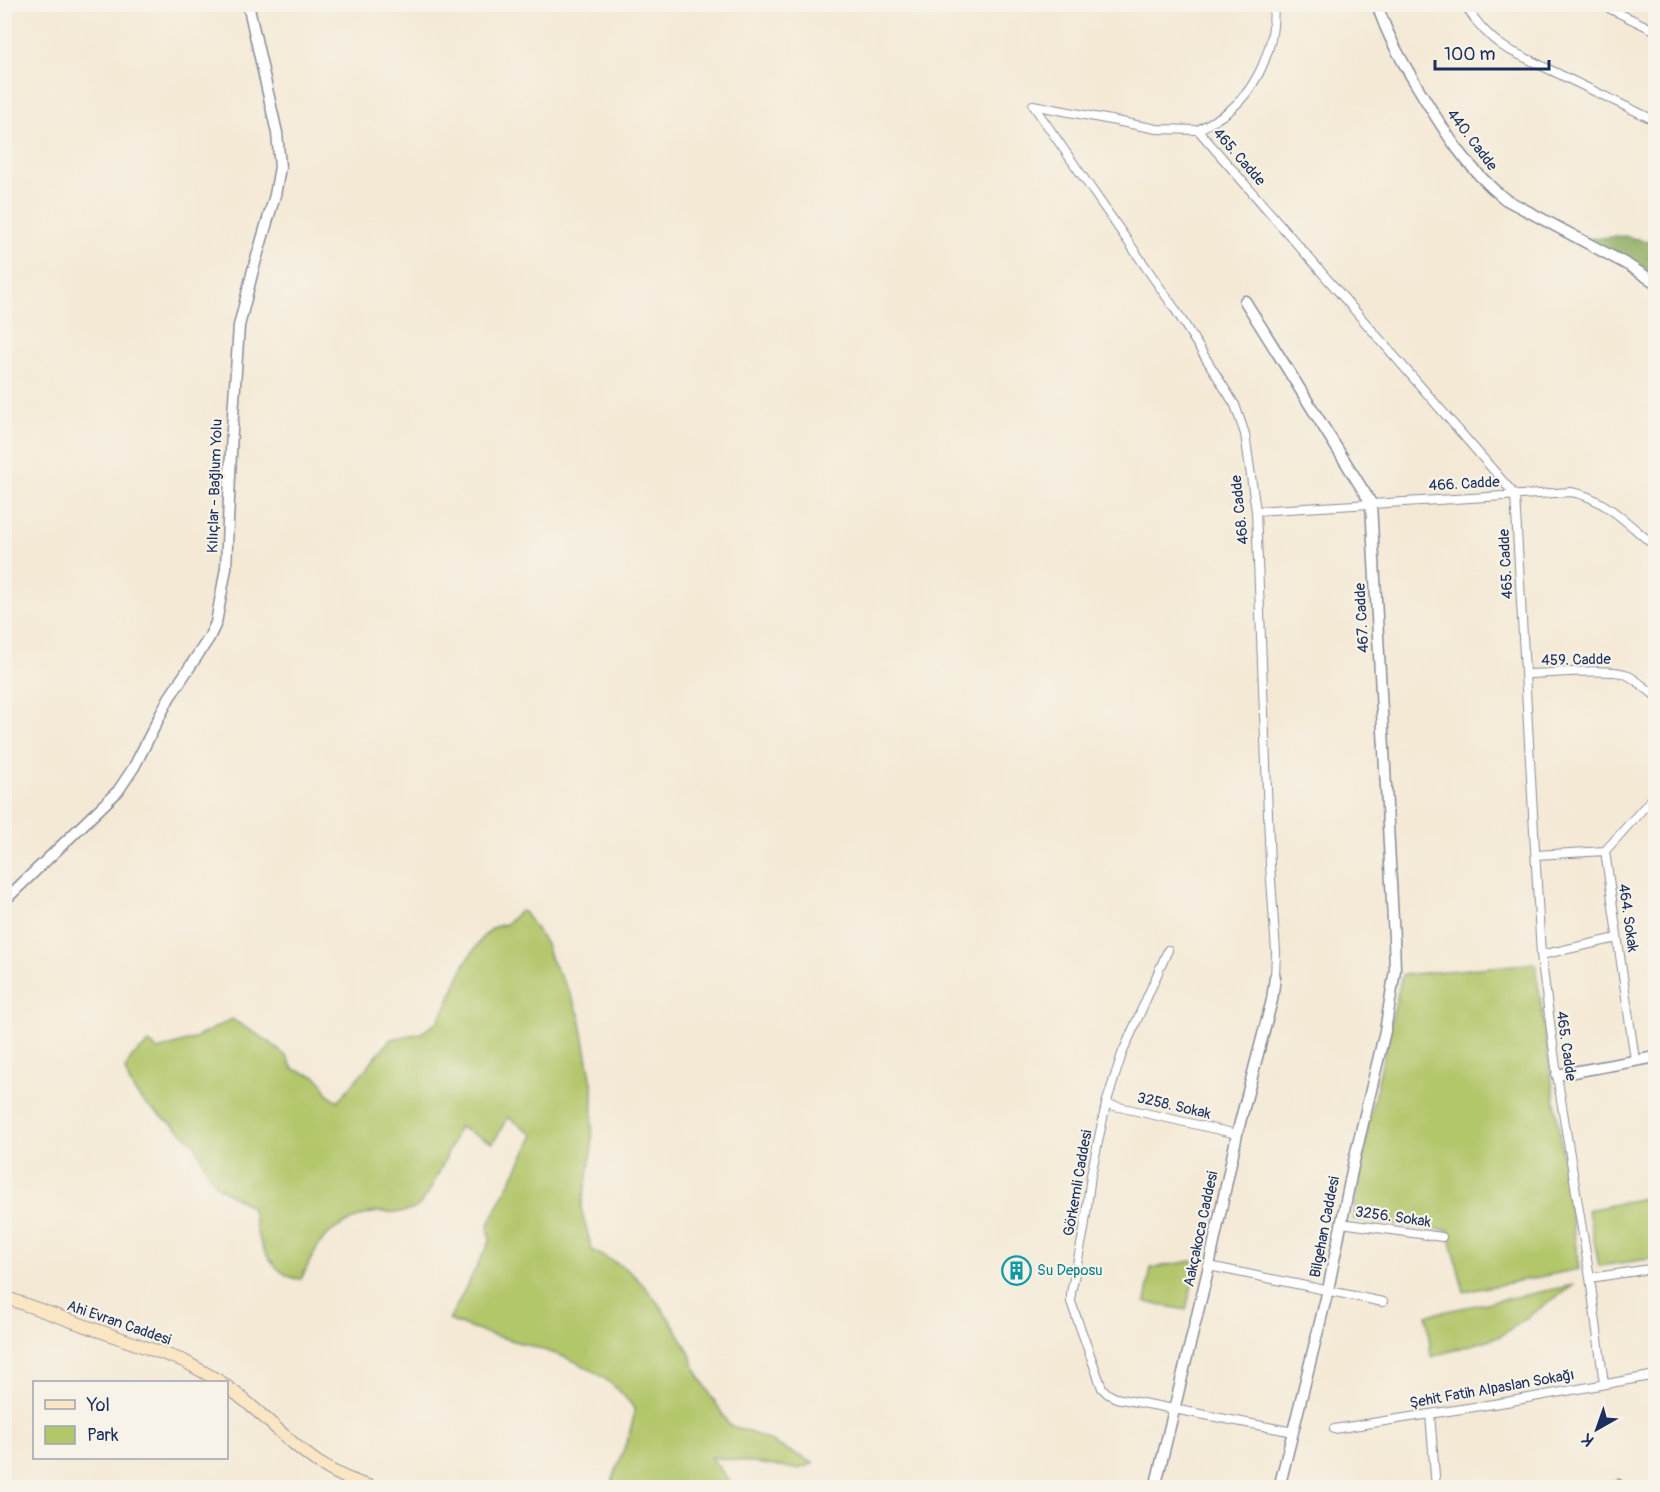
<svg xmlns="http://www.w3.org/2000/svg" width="1660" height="1492" font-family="Pangolin,sans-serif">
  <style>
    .green { fill: #b2c66a; stroke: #667a64; stroke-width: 1.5 }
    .forest { fill: #8dab5e; stroke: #546d5e; stroke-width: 1.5 }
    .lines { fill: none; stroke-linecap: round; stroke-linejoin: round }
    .minor-casing { stroke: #888c9a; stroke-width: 10 }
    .tertiary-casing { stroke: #888c9a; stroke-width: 13 }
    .secondary-casing { stroke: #888c9a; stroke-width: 14 }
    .minor { stroke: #fff; stroke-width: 8 }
    .tertiary { stroke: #fff; stroke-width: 10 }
    .secondary { stroke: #fbe6c3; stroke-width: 12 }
    .labels { text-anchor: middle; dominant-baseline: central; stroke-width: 4.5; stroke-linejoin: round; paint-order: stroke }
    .street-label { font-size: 15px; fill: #1b2f5e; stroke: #f7f3e8 }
    .culture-label { font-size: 15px; fill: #0d838f; stroke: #f7f3e8; text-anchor: start }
  </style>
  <rect width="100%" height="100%" fill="#f7f3e8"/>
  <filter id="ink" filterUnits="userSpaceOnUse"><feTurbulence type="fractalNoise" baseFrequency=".0167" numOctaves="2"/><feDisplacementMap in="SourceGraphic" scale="12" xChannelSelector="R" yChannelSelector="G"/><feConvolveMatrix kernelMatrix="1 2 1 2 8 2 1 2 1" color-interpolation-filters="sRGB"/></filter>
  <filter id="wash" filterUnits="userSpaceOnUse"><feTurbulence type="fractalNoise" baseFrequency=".008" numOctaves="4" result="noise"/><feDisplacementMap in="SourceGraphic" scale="24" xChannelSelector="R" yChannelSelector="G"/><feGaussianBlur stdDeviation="1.35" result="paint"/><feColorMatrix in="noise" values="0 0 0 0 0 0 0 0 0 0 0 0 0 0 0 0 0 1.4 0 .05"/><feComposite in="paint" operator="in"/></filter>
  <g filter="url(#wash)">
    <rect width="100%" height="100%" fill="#f4e9d5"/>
    <path class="green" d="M520,911L524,912L529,919L546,944L551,960L570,993L580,1017L593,1089L592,1153L581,1208L592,1250C604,1257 618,1263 629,1271C650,1289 689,1342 695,1369L729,1425L760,1436L813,1463V1464L797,1469L711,1457L734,1487H610C615,1471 636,1423 634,1410C633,1404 626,1399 623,1395C578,1347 506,1345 449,1320L490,1241L488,1226L534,1135L508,1117L493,1143L459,1127C450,1147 432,1195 416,1208C407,1214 390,1212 380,1212C371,1212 361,1216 354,1219C318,1235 318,1246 301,1279C282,1280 265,1256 259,1239C255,1229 255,1217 251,1207C238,1198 218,1191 210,1176C203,1165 203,1155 193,1143C168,1114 135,1110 125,1069L132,1057L149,1043L158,1050L193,1039L232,1019L268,1041L287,1057L293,1069L314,1076L321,1081L328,1094L338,1101L391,1039L421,1033L436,1023L444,1011L465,963L483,937L494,927L506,924Z
      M1535,963L1579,1269L1464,1292L1448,1230L1353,1219L1368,1126L1402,975Z
      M1655,1193V1258L1599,1266L1588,1210L1653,1196Z
      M1198,1260L1186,1310L1145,1302L1151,1268Z
      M1574,1285L1500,1336L1431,1357L1427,1315Z"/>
    <path class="forest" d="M1624,236L1655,243V275L1638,264L1587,239Z"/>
  </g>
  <g filter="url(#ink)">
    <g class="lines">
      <defs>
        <path id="minor" d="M1464,4C1477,23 1488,37 1507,49L1656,121
          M1600,4L1656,31
          M1033,105L1175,309L1235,405L1245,434L1256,511L1270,865L1276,952L1275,977
          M1033,105L1157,129L1198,130
          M1198,130L1515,495L1541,955L1557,1075L1590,1278L1604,1384
          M1198,130C1208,124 1220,118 1230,110C1259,86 1277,42 1273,4
          M1256,511L1571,492C1604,497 1630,526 1656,547
          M1525,674C1546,674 1608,668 1625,674C1636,679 1646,689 1656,696
          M1605,851L1635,1060
          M1536,855L1605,851L1656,794
          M1168,950L1122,1054L1106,1104L1091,1175L1084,1230L1071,1293V1302L1102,1388L1108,1394L1116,1398L1294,1432
          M1541,955L1617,938
          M1106,1104L1237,1134
          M1341,1223L1442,1237
          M1209,1266L1383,1302
          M1590,1278L1656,1268
          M1430,1414L1436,1488
          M1334,1429L1506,1402L1656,1375"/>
        <path id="tertiary" d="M1377,4C1387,36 1403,63 1420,91C1444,131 1468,170 1505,199L1628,265L1656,283
          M1245,301L1371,503L1394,939L1395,970L1385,1031L1354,1161L1328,1290L1279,1488
          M4,901L118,791L134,767L169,698L209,638L216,623L226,568L232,430L239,326L253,270L275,195L280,167L277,133L248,4
          M1557,1075L1656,1057
          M1155,1488L1209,1266L1237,1134L1272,1000L1275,977
          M1604,1488L1618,1485"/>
        <path id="secondary" d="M4,1297L184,1361L221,1382
          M226,1386C281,1425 304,1469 375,1488"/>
      </defs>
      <use href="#minor" class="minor-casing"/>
      <use href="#tertiary" class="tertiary-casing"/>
      <use href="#secondary" class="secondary-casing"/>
      <use href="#minor" class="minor"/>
      <use href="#tertiary" class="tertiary"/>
      <use href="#secondary" class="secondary"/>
    </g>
  </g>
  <defs>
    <symbol id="building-ring" viewBox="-11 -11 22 22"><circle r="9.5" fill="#f7f3e8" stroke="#0f9aa8" stroke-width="1.5"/><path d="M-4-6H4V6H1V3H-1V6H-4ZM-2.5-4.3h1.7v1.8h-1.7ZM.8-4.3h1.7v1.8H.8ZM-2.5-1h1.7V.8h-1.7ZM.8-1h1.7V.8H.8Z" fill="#0f9aa8"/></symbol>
  </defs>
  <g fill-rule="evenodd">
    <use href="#building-ring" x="1000" y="1254" width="33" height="33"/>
  </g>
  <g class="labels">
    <g class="street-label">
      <text transform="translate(1472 140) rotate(53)">440. Cadde</text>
      <text transform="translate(1239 157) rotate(49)">465. Cadde</text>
      <text transform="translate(1464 484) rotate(-3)">466. Cadde</text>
      <text transform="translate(215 486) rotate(-88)">Kılıçlar - Bağlum Yolu</text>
      <text transform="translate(1240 510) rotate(-96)">468. Cadde</text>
      <text transform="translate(1506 564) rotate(-93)">465. Cadde</text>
      <text transform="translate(1362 618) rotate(-93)">467. Cadde</text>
      <text transform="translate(1576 660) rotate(-1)">459. Cadde</text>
      <text transform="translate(1628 918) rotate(82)">464. Sokak</text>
      <text transform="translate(1566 1046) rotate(82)">465. Cadde</text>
      <text transform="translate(1174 1106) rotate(13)">3258. Sokak</text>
      <text transform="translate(1078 1183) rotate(-80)">Görkemli Caddesi</text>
      <text transform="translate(1393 1217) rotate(8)">3256. Sokak</text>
      <text transform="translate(1325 1227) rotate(-79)">Bilgehan Caddesi</text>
      <text transform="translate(1201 1229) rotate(-78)">Aakçakoca Caddesi</text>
      <text transform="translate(119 1323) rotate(19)">Ahi Evran Caddesi</text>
      <text transform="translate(1492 1389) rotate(-10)">Şehit Fatih Alpaslan Sokağı</text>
    </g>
    <g class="culture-label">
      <text x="1037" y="1270">Su Deposu</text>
    </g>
  </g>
  <rect width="1660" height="1492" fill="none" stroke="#f7f3e8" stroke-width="24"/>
  <rect x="33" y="1381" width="195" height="78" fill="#f7f3e8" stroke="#9fa5b1" stroke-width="1.5"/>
  <rect x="45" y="1400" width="30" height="9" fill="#fbe6c3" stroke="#9fa5b1" stroke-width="1.5"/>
  <text x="87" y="1411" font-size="18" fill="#1b2f5e">Yol</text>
  <rect x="45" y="1426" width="30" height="18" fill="#b2c66a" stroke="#9fa5b1" stroke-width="1.5"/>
  <text x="87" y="1441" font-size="18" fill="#1b2f5e">Park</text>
  <g transform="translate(1597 1429) rotate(220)" stroke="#f7f3e8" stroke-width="4.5" paint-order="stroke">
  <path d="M0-4.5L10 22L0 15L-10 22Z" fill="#1b2f5e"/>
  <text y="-9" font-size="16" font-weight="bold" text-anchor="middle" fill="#1b2f5e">K</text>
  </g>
  <path d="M1435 60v9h114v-9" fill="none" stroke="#1b2f5e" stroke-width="3"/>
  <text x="1444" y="60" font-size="18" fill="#1b2f5e" stroke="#f7f3e8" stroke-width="4.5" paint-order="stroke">100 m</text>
</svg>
